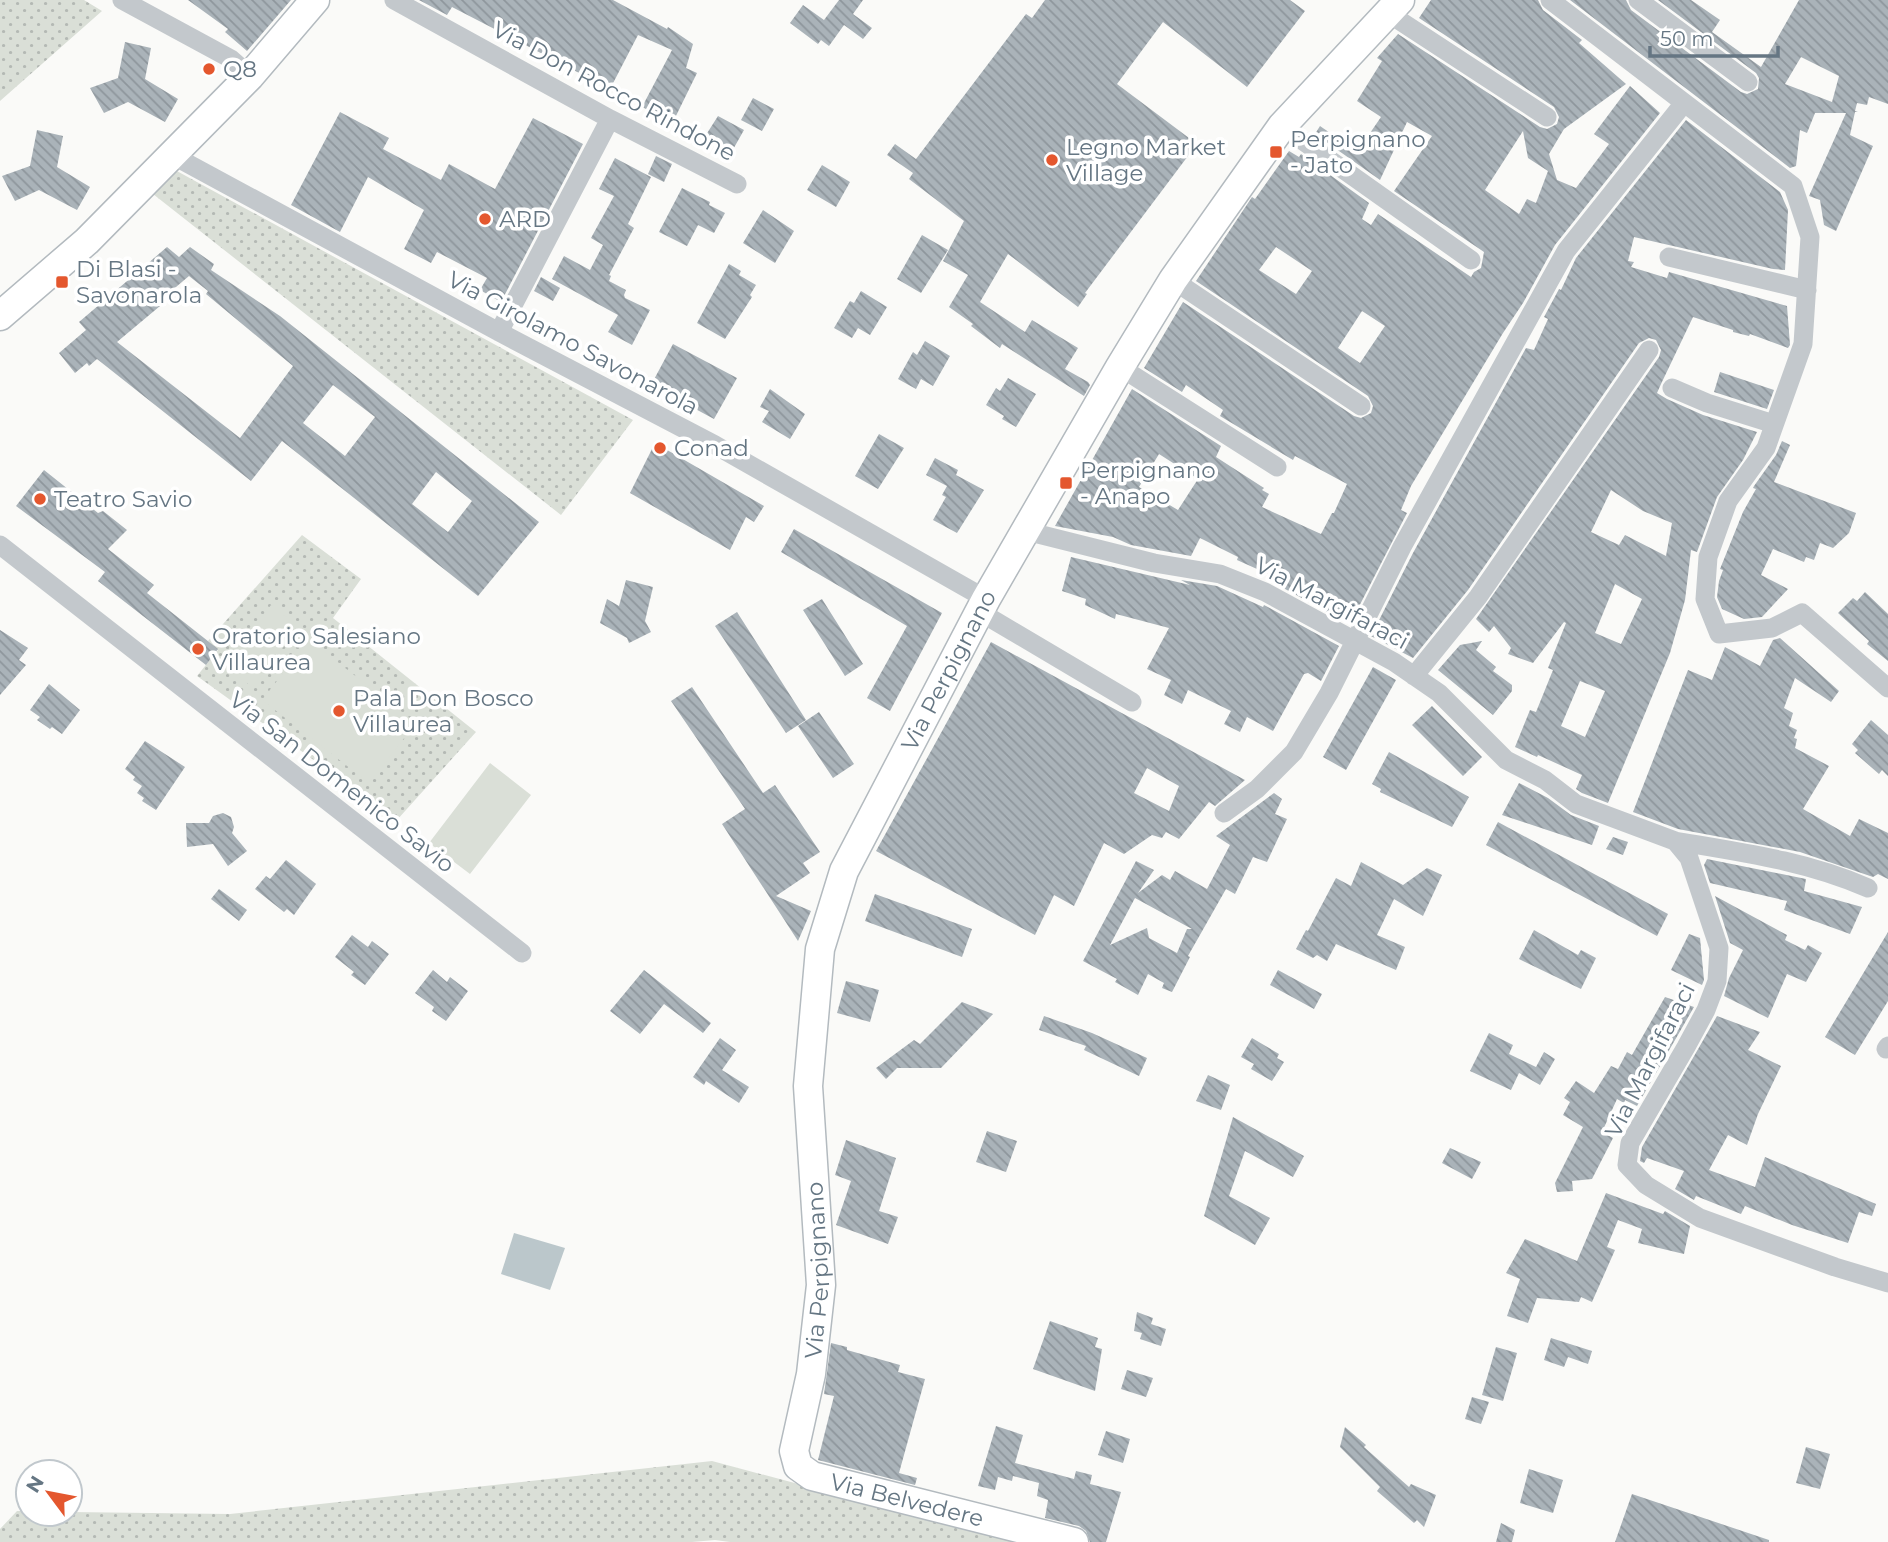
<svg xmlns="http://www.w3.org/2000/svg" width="1888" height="1542" font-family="Montserrat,sans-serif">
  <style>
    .grass { fill: url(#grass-dots) }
    .garden { fill: #dadfd7 }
    .water { fill: #bbc7cb }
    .building { fill: url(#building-back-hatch); fill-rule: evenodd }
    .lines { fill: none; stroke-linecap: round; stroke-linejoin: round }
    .secondary-casing { stroke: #b3babf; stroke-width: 31 }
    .street { stroke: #c3c8cc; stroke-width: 19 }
    .secondary { stroke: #fff; stroke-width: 28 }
    .poi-dot { fill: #e4572e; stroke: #fff; stroke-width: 2.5 }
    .labels { text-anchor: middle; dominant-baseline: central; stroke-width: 7; stroke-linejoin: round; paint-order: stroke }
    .poi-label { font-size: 23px; fill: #657683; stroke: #fff; text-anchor: start }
    .street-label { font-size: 23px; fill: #657683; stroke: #fff }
  </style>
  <defs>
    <pattern id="grass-dots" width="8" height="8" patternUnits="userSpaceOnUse" patternTransform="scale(1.75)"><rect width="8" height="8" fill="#dadfd7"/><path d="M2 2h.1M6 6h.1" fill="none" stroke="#b4b9b4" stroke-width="1.8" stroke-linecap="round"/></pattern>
    <pattern id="building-back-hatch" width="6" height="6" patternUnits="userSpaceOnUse" patternTransform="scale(1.75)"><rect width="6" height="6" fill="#aab3b9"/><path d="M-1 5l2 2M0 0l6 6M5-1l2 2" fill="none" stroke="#8e969c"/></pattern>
  </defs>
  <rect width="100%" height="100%" fill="#fafaf8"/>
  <path class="grass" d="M0,0H84L102,11L0,101Z
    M175,170L633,420L561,515L153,194Z
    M302,535L361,579L333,618L476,732L397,820L197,676L218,650L208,641Z
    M712,1461L1015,1542H730L715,1540L692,1542H0V1529L17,1511H28V1514H70V1512L230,1514Z"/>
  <path class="garden" d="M271,605L299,627L252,687L225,666Z
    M309,640L416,723L369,783L262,700Z
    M490,763L531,795L470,874L429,843Z"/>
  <path class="water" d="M514,1233L565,1248L550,1290L501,1274Z"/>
  <path class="building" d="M188,0H291L247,51L225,32L228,29Z
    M419,0H613L667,29L668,27L693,44L686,68L697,73L673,122L642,107L672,50L638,35L610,89L452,7L447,15Z
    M839,0H863L853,14L872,28L863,39L844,25L829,46L821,40L818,44L790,23L803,5L824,20Z
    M1045,0H1290L1305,11L1247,87L1163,22L1117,84L1197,144L1085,293L1087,294L1078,307L1008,254L980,302L1025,332L1032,320L1078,348L1065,369L1088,382L1090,385L1084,396L1002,344L1000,348L971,326L973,324L949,307L968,275L943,261L964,221L909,179L913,173L887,155L895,144L916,159L1026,14L1032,18Z
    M1431,0H1538L1543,10L1582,40L1579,43L1626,84L1564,129L1549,154L1557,180L1576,188L1609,144L1594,134L1630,86L1660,113L1555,245L1523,303L1503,333L1411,486L1401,510L1407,513L1350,624L1274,583L1277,578L1237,560L1238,557L1200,538L1191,556L1131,545L1113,537L1055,526L1132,389L1221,446L1216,457L1264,488L1262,490L1269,494L1262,507L1321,534L1332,513H1334L1347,484L1295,456L1293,460L1220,416L1223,410L1186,385L1182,392L1144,368L1183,302L1354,416L1361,418L1371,413L1373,406L1368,396L1196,281L1252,197L1255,199L1289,151L1299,157L1301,154L1369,203L1362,219L1371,225L1378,214L1471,277L1474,272L1481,268L1484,252L1394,191L1432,136L1407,122L1380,180L1315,134L1320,126L1357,152L1381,117L1357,101L1382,61L1377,58L1398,34L1540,127L1547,129L1557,124L1559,117L1554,107L1419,18ZM1523,131L1528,158L1548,171L1536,203L1527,199L1519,214L1485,190ZM1276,247L1312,271L1296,294L1259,270ZM1362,311L1385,326L1360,363L1338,348ZM1159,454L1198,479L1178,510L1139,487Z
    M1570,0H1626L1631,10L1741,92L1747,94L1758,89L1759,78L1756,73L1658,0H1691L1720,20L1712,32L1761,67L1799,0H1888V104L1869,97L1867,105L1857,103L1855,111L1858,112H1855L1850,135L1873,146L1836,231L1824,225L1820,200L1809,196L1846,113H1815L1807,133L1800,130L1796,166L1790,168ZM1801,57L1839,76L1832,102L1785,84Z
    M125,42L151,48L145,79L178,99L165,122L128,102L104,113L90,88L118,78Z
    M753,98L774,109L762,131L741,120Z
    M340,112L389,138L383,149L441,180L449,164L495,189L533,118L583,144L501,302L480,290L487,278L437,252L431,263L404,249L424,210L368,177L340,232L291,205Z
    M718,116L744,130L731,153L704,138Z
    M1686,120L1780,192L1788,210L1785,270L1773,269L1634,237L1628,261L1634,262L1631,267L1667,278L1669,272L1787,306L1790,345L1788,348L1750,334L1749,336L1733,332V330L1693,317L1661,384L1657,393L1667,399L1703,415L1757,432L1743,460L1717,497L1697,552L1691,550L1685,600L1670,653L1608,803L1582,793L1576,789L1582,775L1538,755L1537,757L1515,747L1530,710L1536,712L1553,670L1548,668L1566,623L1564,622L1533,663L1508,654L1511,648L1494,626L1489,632L1476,619L1659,357L1661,350L1656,340L1649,338L1639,343L1468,590L1413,658L1371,636L1413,553L1526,348L1534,350L1548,319L1544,317L1559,289L1561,290L1576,258ZM1611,490L1643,511L1672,523L1666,556L1625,535L1619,545L1591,532ZM1615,584L1642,599L1621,644L1595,633ZM1580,681L1605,691L1585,737L1561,726Z
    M37,130L63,136L57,167L90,187L77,210L39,190L15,201L2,176L30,166Z
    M656,156L672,164L664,182L648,174Z
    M615,158L651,177L628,224L634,228L609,275L611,276L609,281L626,290L624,295L625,298L650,310L632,345L608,332L618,315L552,279L564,256L590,270L603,245L591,238L614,196L599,189Z
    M822,165L850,182L836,207L807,190Z
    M682,188L710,202L709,205L725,213L714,233L698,225L687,246L659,232Z
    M763,210L794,231L775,263L743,243Z
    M922,235L948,250L921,293L897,279Z
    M167,247L179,257L190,247L214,264L211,270L280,316L539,522L478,596L282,441L251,481L97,359L89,366L87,363L75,373L59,353L86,330L79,322ZM189,276L208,291L206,294L293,366L240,438L117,342L166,301L163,298ZM333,385L375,417L345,456L303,423ZM436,472L472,501L448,532L412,504Z
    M729,264L741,271L739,275L756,285L750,295L752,297L725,339L697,323Z
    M541,277L560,288L553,301L534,291Z
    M861,291L887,307L870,335L858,328L852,338L834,328L850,301L854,303Z
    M925,341L950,356L933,386L921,379L916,389L898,379L913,352L917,355Z
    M673,344L737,378L714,419L651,385Z
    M1720,372L1774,390L1767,409L1714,392Z
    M1008,378L1036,394L1016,427L1002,419L1004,416L986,405L996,388L1000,391Z
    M770,389L805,414L790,439L762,422L769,411L760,407Z
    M879,434L904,448L878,489L855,476Z
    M1782,441L1790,445L1774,482L1856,513L1849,533L1833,548L1820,543L1814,560L1806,557L1804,562L1773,549L1761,575L1788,589L1762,617L1744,619L1722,609L1717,597L1719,581L1723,570L1720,569L1743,512L1756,489L1753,488L1754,486L1776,455Z
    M655,443L764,506L754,522L746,517L730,550L630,493Z
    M935,458L958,470L956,475L984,490L957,533L933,520L946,497L942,495L947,486L926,475Z
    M44,470L98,513L103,511L127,530L108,549L154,585L147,593L218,649L206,665L98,581L105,572L16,506Z
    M794,529L942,613L890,711L867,698L907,626L781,552Z
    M1071,557L1190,585L1181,580L1217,586L1263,607L1264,605L1339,646L1321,681L1308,673L1304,674L1273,731L1247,717L1240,732L1224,724L1231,711L1188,690L1182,704L1164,695L1171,680L1147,669L1169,628L1116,614L1115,619L1085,605L1086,599L1062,591Z
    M626,580L653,587L645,621L651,632L629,643L627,638L600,623L607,599L619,606Z
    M1865,592L1888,614V661L1867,644L1869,641L1838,613L1853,598L1857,601Z
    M822,599L863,664L845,676L803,610Z
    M737,612L806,720L786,733L715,626Z
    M0,630L28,648L19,660L26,665L0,695Z
    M1780,638L1839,691L1831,702L1795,678L1784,708L1793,713L1789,726L1797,730L1794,738L1797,739L1795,748L1829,766L1803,809L1850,836L1859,819L1888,833V879L1878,874L1873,877L1800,852L1678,829L1633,812L1688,670L1712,680L1725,647L1760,666L1773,640Z
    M1482,641L1476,650L1496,667L1493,671L1512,685V691L1493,715L1438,670L1460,645Z
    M991,642L1245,780L1215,806L1209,802L1179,839L1166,832L1162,838L1152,835L1124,854L1104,843L1074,906L1054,895L1035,935L876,851ZM1147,768L1179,786L1169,811L1134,793Z
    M1373,667L1396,680L1346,770L1323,757Z
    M49,684L80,710L62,734L52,727L50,729L37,720L40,717L30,710Z
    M692,687L763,793L775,785L820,852L803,863L810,873L776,896L811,911L798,941L722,824L745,809L671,701Z
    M1432,706L1482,757L1463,776L1412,725Z
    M819,712L854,764L833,778L798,726Z
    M1871,720L1888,735V776L1882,770L1879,774L1855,753L1858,750L1852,744Z
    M145,741L185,767L156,810L142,801L144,798L137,793L142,786L133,780L135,777L125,769Z
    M1389,752L1469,797L1452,827L1380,792L1381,789L1372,784Z
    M1519,783L1548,798L1571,815L1599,826L1592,845L1502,815Z
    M1274,793L1282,799L1275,814L1287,819L1267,862L1253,857L1235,894L1226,889L1188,956L1190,957L1172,992L1162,988L1164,983L1148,974L1138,995L1115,982L1117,979L1083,961L1136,861L1154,870L1138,893L1162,875L1170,880L1175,871L1207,889L1230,845L1216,836ZM1135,898L1192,929H1187L1177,953L1149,938L1147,928L1110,945Z
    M223,813L231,817L234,827L232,833L247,851L228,866L213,844L187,847L186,823H209L213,816Z
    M1498,822L1668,914L1657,936L1486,845Z
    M1613,837L1628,842L1623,855L1606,849Z
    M1707,859L1806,879L1804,891L1862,907L1850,934L1784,910L1787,901L1710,883L1704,865Z
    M286,860L316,884L294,915L287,909L284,912L255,889L266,876L270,879Z
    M1361,862L1403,885L1427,868L1442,875L1423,916L1394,899L1377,935L1405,947L1396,970L1336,944L1327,961L1317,955L1313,958L1296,949L1306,930L1308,931L1336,878L1351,886Z
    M219,889L247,910L239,921L211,899Z
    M875,894L972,929L962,957L865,921Z
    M1715,896L1787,935L1785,940L1805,950L1808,945L1822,953L1806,982L1787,974L1768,1018L1724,996L1729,978L1743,950L1730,943Z
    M1534,930L1578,955L1581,950L1596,958L1581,989L1519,959Z
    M1888,932V1001L1855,1055L1825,1037Z
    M1689,934L1700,938L1704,980L1702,985L1671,970Z
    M352,935L368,947L372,941L389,954L365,985L351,975L354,972L335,957Z
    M433,970L447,982L450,977L468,991L446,1021L432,1011L434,1007L415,993Z
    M644,970L711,1023L703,1033L664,1004L640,1034L610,1011Z
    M1278,970L1322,994L1314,1009L1270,985Z
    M846,981L879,990L870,1022L837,1013Z
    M1665,997L1694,1007L1637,1106L1625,1100L1624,1103L1617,1099L1602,1132L1613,1138L1592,1179L1572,1181L1573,1191L1557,1192L1555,1183L1583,1127L1563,1115L1570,1102L1564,1098L1576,1081L1594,1093L1611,1066L1618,1069L1627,1052L1632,1055Z
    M962,1002L993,1014L941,1068H897L886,1079L876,1068L914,1040L920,1044Z
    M1044,1016L1092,1033L1147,1058L1139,1076L1084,1050L1086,1046L1039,1030Z
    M1717,1016L1760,1032L1748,1050L1781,1066L1758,1114L1747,1145L1728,1135L1709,1170L1755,1187L1765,1157L1876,1204L1872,1216L1859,1212L1848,1243L1792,1225L1745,1206L1741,1214L1696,1196L1694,1200L1675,1189L1684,1171L1647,1158L1644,1163L1640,1161L1642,1147Z
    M1489,1033L1513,1045L1509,1054L1536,1067L1544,1052L1555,1059L1540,1085L1519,1073L1511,1090L1470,1071Z
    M720,1038L736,1050L722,1070L749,1087L739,1103L706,1081L704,1085L693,1077Z
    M1252,1038L1279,1054L1277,1058L1284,1062L1272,1081L1251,1069L1254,1064L1241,1057Z
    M1208,1075L1230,1085L1221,1110L1196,1101Z
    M1233,1117L1304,1156L1293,1177L1245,1151L1229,1196L1270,1218L1255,1245L1204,1216Z
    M987,1131L1017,1141L1006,1172L976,1162Z
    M846,1140L896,1158L879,1211L898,1217L888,1244L836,1225L851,1181L835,1175Z
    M1450,1148L1481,1162L1472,1179L1442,1163Z
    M1606,1193L1663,1214L1665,1211L1690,1226L1684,1254L1638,1243L1642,1229L1618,1220L1607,1247L1615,1250L1592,1302L1581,1297L1579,1302L1537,1298L1528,1323L1507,1316L1520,1279L1506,1273L1525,1239L1577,1261Z
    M1137,1312L1153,1318L1151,1324L1166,1329L1161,1346L1140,1339L1142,1333L1134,1331Z
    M1050,1321L1098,1338L1095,1347L1102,1349L1095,1391L1033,1369Z
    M1551,1338L1592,1351L1588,1364L1568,1357L1564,1367L1544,1360Z
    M831,1343L847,1347V1350L900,1365L898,1372L925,1379L899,1473L917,1478L915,1485L818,1460L834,1396L824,1394Z
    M1496,1347L1517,1353L1503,1401L1482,1395Z
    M1127,1370L1153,1378L1146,1397L1121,1389Z
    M1472,1397L1489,1402L1481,1424L1465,1419Z
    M996,1426L1023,1435L1015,1463L1074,1479L1076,1471L1092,1475L1090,1484L1121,1492L1106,1542H1090L1086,1531L1079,1526L1045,1518L1048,1500L1037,1496L1039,1483L1013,1476L1012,1481L998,1477L995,1490L978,1486Z
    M1345,1427L1366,1445L1364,1447L1409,1487L1411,1484L1436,1495L1424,1527L1417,1520L1414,1523L1377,1491L1380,1487L1340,1447Z
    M1106,1431L1130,1439L1123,1463L1098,1455Z
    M1806,1447L1830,1454L1820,1489L1796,1483Z
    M1529,1469L1563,1480L1553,1513L1520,1503Z
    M1632,1494L1769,1540V1542H1615Z
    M1501,1523L1515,1530L1512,1542H1496Z"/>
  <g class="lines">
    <defs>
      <g id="secondary">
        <path d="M0,316L87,241L250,76L315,0"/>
        <path id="s1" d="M1074,1542L812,1476L798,1466L794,1451L811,1374L821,1285L808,1086L820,949L844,871L986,599L1120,367L1173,280L1282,126L1400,0"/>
      </g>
    </defs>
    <use href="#secondary" class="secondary-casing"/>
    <path class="street" d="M122,0L231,59L250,76
      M394,0L610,119L737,184
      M1550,0L1793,186L1810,237L1803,344L1766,448L1728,501L1708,557L1705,599L1719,634L1772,628L1802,613L1888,688
      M1638,0L1748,82
      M1388,13L1547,117
      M1282,126L1471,260
      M172,155L499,332L715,445L986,599
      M1669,257L1807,290
      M1173,280L1361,406
      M499,332L610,119
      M1120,367L1277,467
      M1672,388L1707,403L1774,424
      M1026,531L1154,563L1220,574L1265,592L1394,662L1439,693L1506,760L1545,780L1576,804L1675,841L1689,858L1719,948L1717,981L1706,1010L1686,1047L1630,1143L1627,1165L1646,1185L1700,1218L1835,1267L1888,1283
      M0,545L522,953
      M980,612L1132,702
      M1414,676L1478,597L1649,350
      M1224,813L1257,789L1294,752L1329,693L1402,547L1566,251L1684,103
      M1675,841C1740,852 1807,861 1868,888
      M1886,1049L1888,1046"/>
    <use href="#secondary" class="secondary"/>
  </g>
  <g class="poi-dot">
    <circle cx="209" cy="69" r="7"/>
    <rect x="1269" y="145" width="14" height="14" rx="3.5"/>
    <circle cx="1052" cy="160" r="7"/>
    <circle cx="485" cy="219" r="7"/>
    <rect x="55" y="275" width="14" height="14" rx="3.5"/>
    <circle cx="660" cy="448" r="7"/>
    <rect x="1059" y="476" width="14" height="14" rx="3.5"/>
    <circle cx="40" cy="499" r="7"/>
    <circle cx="198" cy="649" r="7"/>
    <circle cx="339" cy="711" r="7"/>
  </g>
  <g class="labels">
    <g class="poi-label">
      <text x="223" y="69">Q8</text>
      <text x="1290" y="139">Perpignano<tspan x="1290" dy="26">- Jato</tspan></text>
      <text x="1066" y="147">Legno Market<tspan x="1066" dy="26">Village</tspan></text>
      <text x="499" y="219">ARD</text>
      <text x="76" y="269">Di Blasi -<tspan x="76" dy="26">Savonarola</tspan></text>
      <text x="674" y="448">Conad</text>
      <text x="1080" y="470">Perpignano<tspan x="1080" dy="26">- Anapo</tspan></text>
      <text x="54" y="499">Teatro Savio</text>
      <text x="212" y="636">Oratorio Salesiano<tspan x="212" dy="26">Villaurea</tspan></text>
      <text x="353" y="698">Pala Don Bosco<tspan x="353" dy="26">Villaurea</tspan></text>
    </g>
    <g class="street-label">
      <text transform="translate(614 91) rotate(28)">Via Don Rocco Rindone</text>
      <text transform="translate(573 343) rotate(28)">Via Girolamo Savonarola</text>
      <text transform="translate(1332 603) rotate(28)">Via Margifaraci</text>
      <text stroke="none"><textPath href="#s1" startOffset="1116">Via Perpignano</textPath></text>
      <text transform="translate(342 782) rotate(38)">Via San Domenico Savio</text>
      <text transform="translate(1650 1060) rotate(-63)">Via Margifaraci</text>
      <text stroke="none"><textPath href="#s1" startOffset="486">Via Perpignano</textPath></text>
      <text transform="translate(907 1500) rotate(14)">Via Belvedere</text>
    </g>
  </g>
  <g transform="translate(49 1493) rotate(302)"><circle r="33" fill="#ffffff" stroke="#c1c8cd" stroke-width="2"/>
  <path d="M0-5L12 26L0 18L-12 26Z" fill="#e4572e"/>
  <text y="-10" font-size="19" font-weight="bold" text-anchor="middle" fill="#657683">N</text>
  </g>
  <path d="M1650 46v10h128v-10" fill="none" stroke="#657683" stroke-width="3.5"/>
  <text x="1660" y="46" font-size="21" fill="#657683" stroke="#ffffff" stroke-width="5" paint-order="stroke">50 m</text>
</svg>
